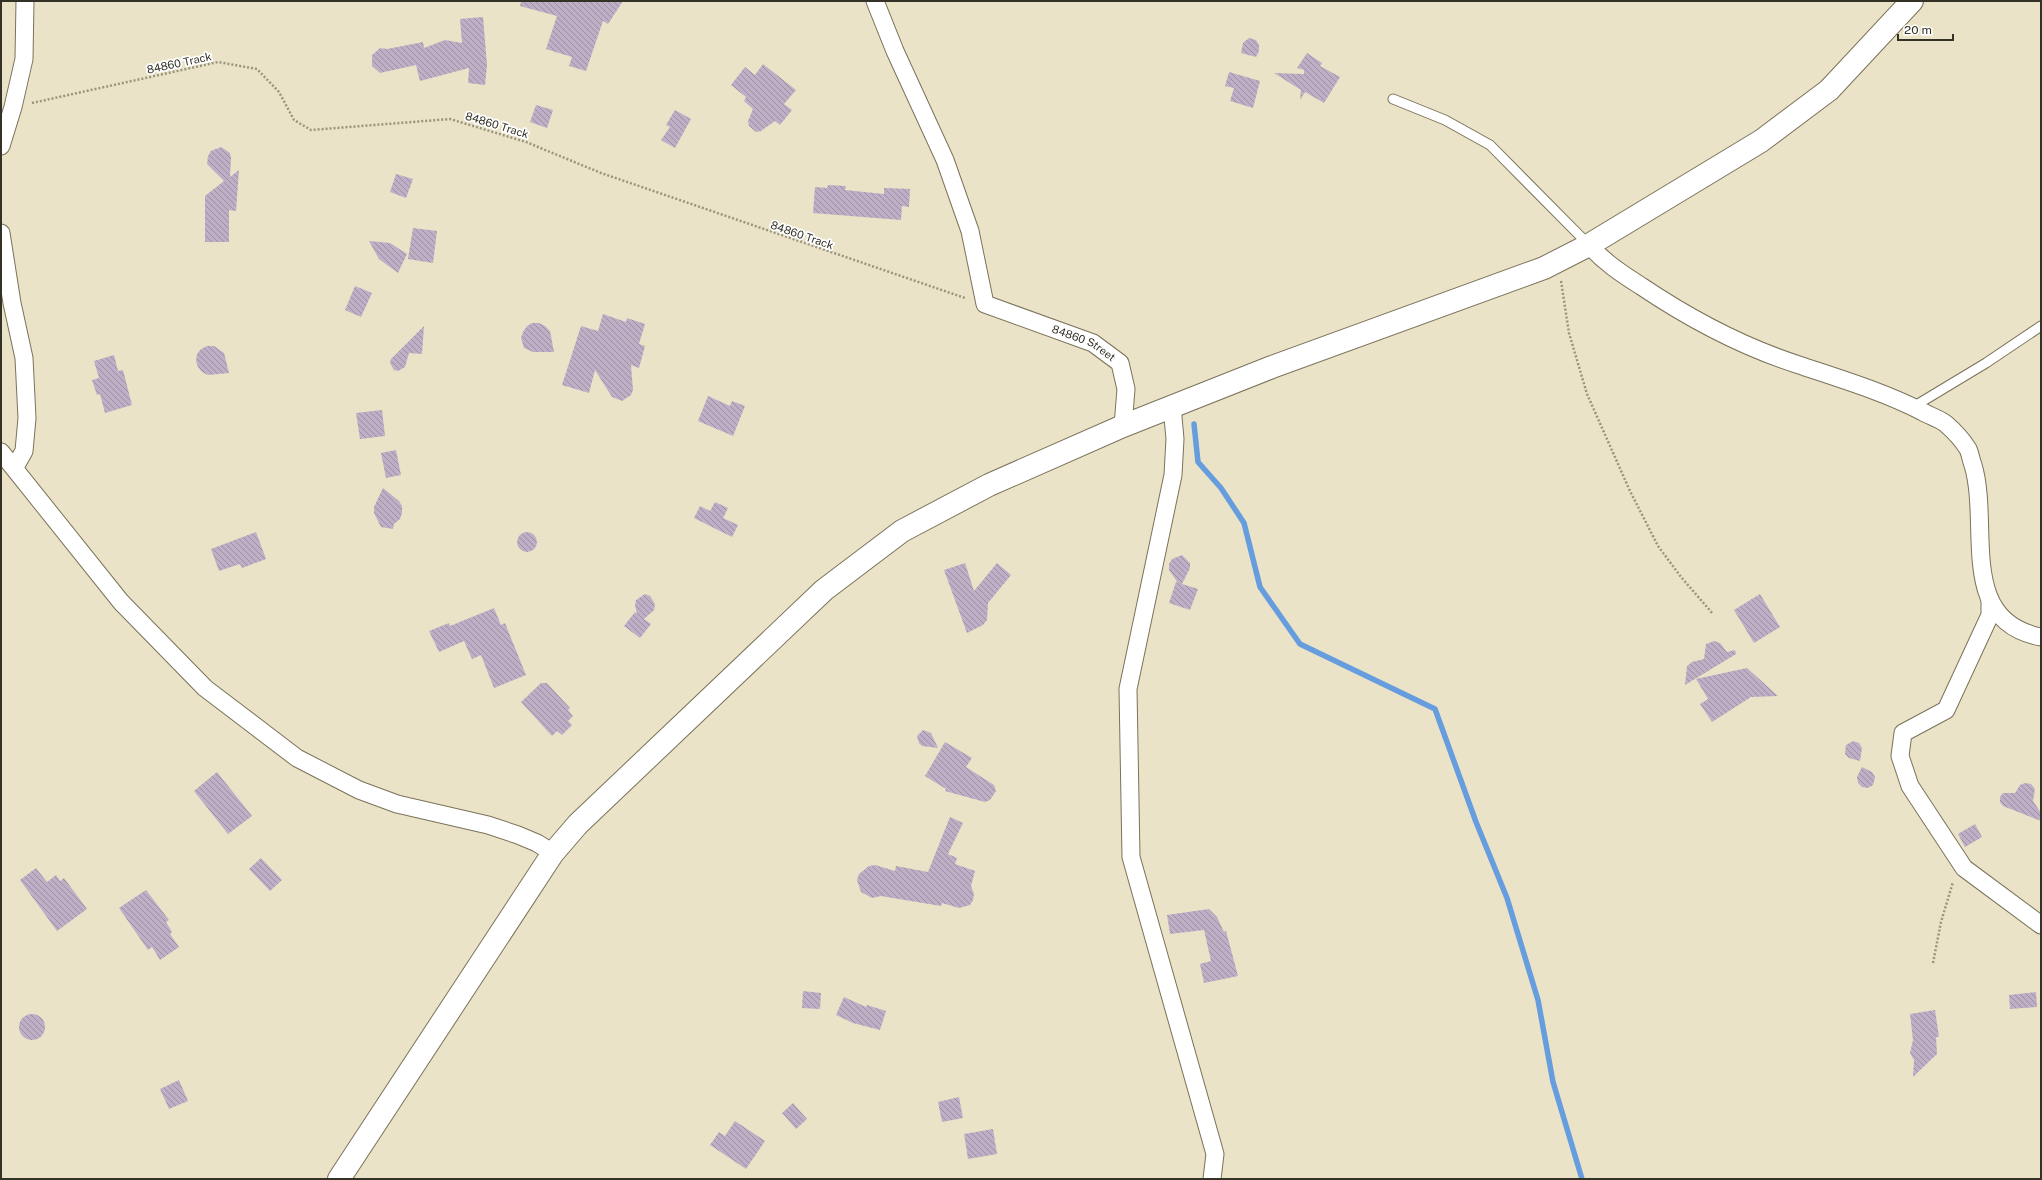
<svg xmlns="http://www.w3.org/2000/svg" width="2042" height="1180" font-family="'Public Sans',sans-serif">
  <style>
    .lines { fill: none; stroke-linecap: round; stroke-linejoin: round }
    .stream { stroke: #669dde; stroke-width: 5.5 }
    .building { fill: url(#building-back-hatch) }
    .service-casing { stroke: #7a725a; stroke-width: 11 }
    .minor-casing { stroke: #7a725a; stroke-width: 19 }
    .tertiary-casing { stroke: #7a725a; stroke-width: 24 }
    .path { stroke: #99937f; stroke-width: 2.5; stroke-dasharray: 2 2; stroke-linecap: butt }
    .service { stroke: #fff; stroke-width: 9 }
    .minor { stroke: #fff; stroke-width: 17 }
    .tertiary { stroke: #fff; stroke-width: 22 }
    .labels { text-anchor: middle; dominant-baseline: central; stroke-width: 3.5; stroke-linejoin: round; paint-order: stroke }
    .street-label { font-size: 11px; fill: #343127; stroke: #fff }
  </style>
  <defs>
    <pattern id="building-back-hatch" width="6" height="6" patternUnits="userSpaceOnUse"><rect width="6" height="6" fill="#beafc7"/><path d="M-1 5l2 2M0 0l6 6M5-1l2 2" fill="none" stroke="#9b8fa2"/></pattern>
  </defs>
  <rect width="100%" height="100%" fill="#ebe3c7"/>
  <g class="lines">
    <path class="stream" d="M1194,424L1198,462L1221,488L1244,523L1260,587L1300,644L1435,709L1476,822L1507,898L1538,1000L1553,1082L1582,1179"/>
  </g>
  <path class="building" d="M521,1H623L608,24L603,21L586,71L569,66L572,57L546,49L557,16L520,6Z
    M483,17L487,65L485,85L468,83L469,68L420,81L416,65L380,73L372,66V55L380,48L387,49L423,42L424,48L445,40L462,43L460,19Z
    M1249,38L1256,40L1259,45V51L1256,57L1241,53L1243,43Z
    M1307,53L1322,63L1320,66L1340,77L1324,103L1305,92L1300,100L1301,90L1274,73L1304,74V70L1297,68Z
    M763,64L796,90L784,104L792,110L780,125L775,121L761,131L756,132L749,126L748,121L753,109L744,101L746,97L731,85L745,67L755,75Z
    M1229,72L1260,81L1253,108L1230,101L1234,88L1225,86Z
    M536,105L553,110L547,128L530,122Z
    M675,110L691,119L675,148L661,140L670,127L666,125Z
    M221,147L230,153L231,158L230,177L239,170L236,211L229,210V242H205V196L224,181L207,164L208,156L211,151Z
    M396,174L413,179L406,198L390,192Z
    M828,185L846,186L845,190L884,194V188L910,189L909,207L902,206L901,220L813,213L815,187L827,188Z
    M413,228L437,231L433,263L408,259Z
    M369,241L390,243L407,254L398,273L379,259Z
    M355,286L372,293L361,317L345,310Z
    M603,314L626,322L627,318L645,324L639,344L645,346L639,368L631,365L633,390L631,395L622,401L612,397L595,370L589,393L562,385L581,326L598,331Z
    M532,323H539L545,326L550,331L554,352H533L524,348L521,338L523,332L527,326Z
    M424,326L422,354L409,353L405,367L398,371L394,370L390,363L391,359Z
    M207,346H214L224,353L229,373L208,375L202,372L198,367L196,361L197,354L201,349Z
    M114,355L118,371L123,370L132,405L105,413L100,394L97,395L92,380L99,378L94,361Z
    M708,396L730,406L732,401L745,406L733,436L698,421Z
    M382,410L385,436L360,439L356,413Z
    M396,450L401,475L386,478L381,453Z
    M383,488L399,501L402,506V513L400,519L394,524L393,529L381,527L374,513V507Z
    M715,502L728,508L723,518L738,525L732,537L694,518L700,506L710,511Z
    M256,532L266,559L242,568L240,564L219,571L211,549Z
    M517 542a10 10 0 1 1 20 0a10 10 0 1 1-20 0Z
    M1182,555L1190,563V568L1182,584L1198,589L1190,610L1169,603L1176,582L1178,583L1169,570V564L1172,559Z
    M965,563L974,591L997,563L1011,575L988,603L987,620L983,625L967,633L944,570Z
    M645,594L650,596L655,604L654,610L644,619L651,624L640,638L624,626L635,612L637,614L635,605L636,600Z
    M1760,594L1780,627L1754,643L1734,610Z
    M494,608L501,625L505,623L526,675L494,688L481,655L472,659L464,641L439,652L429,631L449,623L450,626Z
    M1714,641L1720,643L1727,652L1735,650L1736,654L1685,685L1687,666L1692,662L1704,659L1706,644Z
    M1747,668L1778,696L1751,697L1712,722L1700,704L1708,699L1696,679Z
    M541,683H547L570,708L568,710L573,716L568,721L572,725L562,735L557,731L552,736L521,702Z
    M923,730L931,733L938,748L922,746L919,743L917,736Z
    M1853,741L1859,743L1862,748L1860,761L1849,758L1845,754L1846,745Z
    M945,742L972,758L966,767L994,785L996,791L990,800L985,802L945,791L946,789L925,776Z
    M1862,767L1872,772L1875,777L1873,785L1868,788L1862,787L1858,783L1857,777Z
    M217,772L252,816L228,834L194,791Z
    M2025,783L2031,784L2035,789L2033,801L2041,813V821L2003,806L2000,802V797L2003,793H2015L2020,785Z
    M950,817L963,823L948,854L957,858L955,864L975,871L971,886L974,894L973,900L970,905L959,908L942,903L941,906L881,896L872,898L861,892L857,880L859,874L869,866L875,865L895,871L896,866L928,872Z
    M1975,824L1982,837L1965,847L1958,834Z
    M261,858L282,880L270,891L249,869Z
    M36,868L47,882L56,875L60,881L64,878L87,909L57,931L20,880Z
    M146,890L169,920L166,922L172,932L170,934L179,947L160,960L152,947L148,950L119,908Z
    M1209,909L1217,917L1224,932L1226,931L1238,976L1204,983L1200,964L1211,961L1204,930L1170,934L1167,915Z
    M803,991L821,993L820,1009L802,1008Z
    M2036,992L2037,1007L2010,1009L2009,995Z
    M844,997L866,1007L867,1005L886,1011L880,1030L853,1023L836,1015Z
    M1935,1010L1939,1037H1936L1937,1054L1913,1077L1914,1060L1910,1053L1913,1040L1910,1014Z
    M19 1027a13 13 0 1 1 26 0a13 13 0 1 1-26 0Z
    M179,1080L188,1101L169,1109L160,1089Z
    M959,1097L963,1118L942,1122L938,1102Z
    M793,1103L807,1119L796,1129L782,1113Z
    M735,1121L765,1141L746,1169L710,1145L719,1132L725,1136Z
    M993,1129L997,1154L968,1159L964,1134Z"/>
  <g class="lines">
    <defs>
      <path id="service" d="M1393,99L1445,120L1490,145L1589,245
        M1913,407L1986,363L2041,326"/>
      <g id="minor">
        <path id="s1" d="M875,1L895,51L945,160L970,231L985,304L1093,343L1120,363L1126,389L1123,426"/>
        <path d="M1,146L13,107L24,59L25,1"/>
        <path d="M1,233L12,303L24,358L27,418L24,451L15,467"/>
        <path d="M1589,245C1604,262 1622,274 1641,286C1690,319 1743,347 1799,365C1841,379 1884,392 1923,412C1930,416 1940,419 1946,424C1953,430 1963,441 1968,449C1970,453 1971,460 1973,465C1991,525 1956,621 2041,637"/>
        <path d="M1172,406L1175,439L1173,475L1128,689L1131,857L1215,1154L1212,1179"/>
        <path d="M1,452L121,602L205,688L297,758L359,790L397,804L488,825L518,835L537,843L553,853"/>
        <path d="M1990,600V615L1946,710L1903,733L1900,756L1910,786L1964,868L2041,925"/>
      </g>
      <path id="tertiary" d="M339,1179L553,853L578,824L824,590L902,531L989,485L1123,426L1272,367L1544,268L1589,245L1761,141L1829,90L1912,1"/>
    </defs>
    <use href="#service" class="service-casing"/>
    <use href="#minor" class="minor-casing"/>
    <use href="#tertiary" class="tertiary-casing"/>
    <path class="path" d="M32,103L218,62L257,69L279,92L294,120L311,130L450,119L526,142L601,173L965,298
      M1561,281L1569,333L1587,394L1630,491L1658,546L1681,577L1713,614
      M1933,963L1941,922L1953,882"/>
    <use href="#service" class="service"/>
    <use href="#minor" class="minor"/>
    <use href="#tertiary" class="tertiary"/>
  </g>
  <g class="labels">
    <g class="street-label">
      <text transform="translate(179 63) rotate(-12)">84860 Track</text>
      <text transform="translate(497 125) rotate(17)">84860 Track</text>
      <text transform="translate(802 235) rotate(19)">84860 Track</text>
      <text stroke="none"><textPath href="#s1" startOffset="430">84860 Street</textPath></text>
    </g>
  </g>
  <rect width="2042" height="1180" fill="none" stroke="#343127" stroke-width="4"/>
  <path d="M1898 34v6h55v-6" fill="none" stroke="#343127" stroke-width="2"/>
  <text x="1904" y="34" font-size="12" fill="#343127" stroke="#ffffff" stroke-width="3" paint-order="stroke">20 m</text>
</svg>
